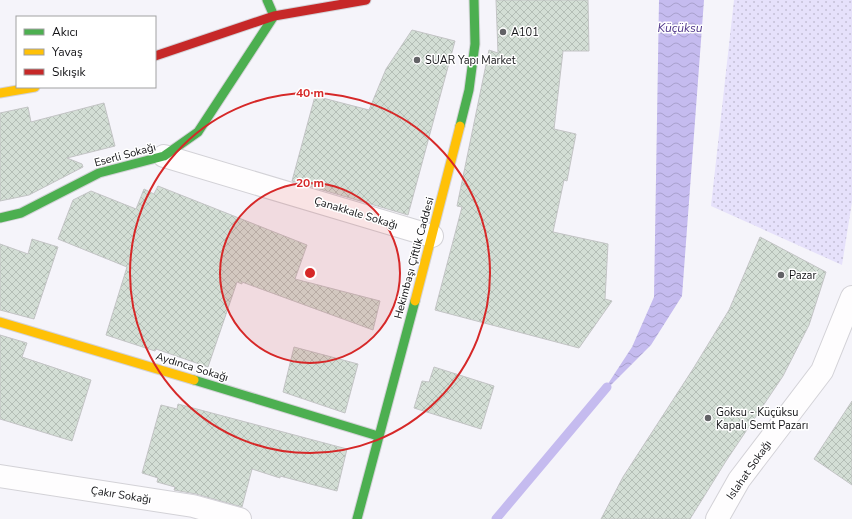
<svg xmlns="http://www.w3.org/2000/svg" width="852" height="519" font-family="'Nunito Sans',sans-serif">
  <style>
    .park { fill: url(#park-dots) }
    .water { fill: url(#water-waves) }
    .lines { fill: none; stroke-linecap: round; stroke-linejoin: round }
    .stream { stroke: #c5bbef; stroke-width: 9 }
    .building { fill: url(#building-cross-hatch); stroke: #c3c4c5 }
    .street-casing { stroke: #d3d2d7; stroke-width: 24 }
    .fast-casing { stroke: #d3d2d7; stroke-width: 11 }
    .slow-casing { stroke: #d3d2d7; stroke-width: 11 }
    .jam-casing { stroke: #d3d2d7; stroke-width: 11 }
    .street { stroke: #fefdfe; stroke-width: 22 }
    .fast { stroke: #4caf50; stroke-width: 9 }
    .slow { stroke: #ffc107; stroke-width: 9 }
    .jam { stroke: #c62828; stroke-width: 9 }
    .ring { fill: none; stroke: #d62828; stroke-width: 2 }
    .poi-dot { fill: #626266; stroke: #fff; stroke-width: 1.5 }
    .labels { text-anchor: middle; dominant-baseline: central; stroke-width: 3; stroke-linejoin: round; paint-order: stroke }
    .poi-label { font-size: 11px; fill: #131316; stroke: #fff; text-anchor: start }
    .street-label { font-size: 11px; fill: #131316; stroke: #fff }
    .water-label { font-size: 12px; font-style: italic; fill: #4f3689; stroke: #fff }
    .centre { fill: #d62828; stroke: #fff; stroke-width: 2 }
    .ring-label { font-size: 12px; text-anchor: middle; font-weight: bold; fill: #d62828; stroke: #fff; stroke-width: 3; stroke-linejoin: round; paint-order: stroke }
  </style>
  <defs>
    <pattern id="park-dots" width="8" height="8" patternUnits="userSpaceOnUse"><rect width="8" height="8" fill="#e6e1fb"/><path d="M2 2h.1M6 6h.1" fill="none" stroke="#c4c0d6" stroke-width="1.8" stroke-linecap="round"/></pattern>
    <pattern id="water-waves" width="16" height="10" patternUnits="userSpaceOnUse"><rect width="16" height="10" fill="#c5bbef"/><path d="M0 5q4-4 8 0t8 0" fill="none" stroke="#a8a0cc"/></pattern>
    <pattern id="building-cross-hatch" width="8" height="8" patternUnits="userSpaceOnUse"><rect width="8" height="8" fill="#d3ded5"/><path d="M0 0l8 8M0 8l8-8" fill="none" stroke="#b4beb6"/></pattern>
  </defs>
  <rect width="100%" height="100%" fill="#f5f4fa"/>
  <path class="park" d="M734,0H852V202L842,265L711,206Z"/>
  <path class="water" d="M659,0H704L682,296L651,345L600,396L632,347L654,297Z"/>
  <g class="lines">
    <path class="stream" d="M496,519L607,387"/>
  </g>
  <path class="building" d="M496,0H588L589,51H563L554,129L576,134L567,181L564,180L553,232L608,244L605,299L612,301L579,348L435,310L462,207L457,206L489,50L498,53Z
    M412,30L455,41L408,215L292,181L315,96L369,110L386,69Z
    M104,103L115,146L67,158L82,164L83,167L29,195L0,201V113L28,107L31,122Z
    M158,186L307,245L295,279L380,301L373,330L242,282V284L237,282L208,367L156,349L155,351L106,335L127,267L58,239L73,200L91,191L136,209L144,189L154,194Z
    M760,237L826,272L809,325L783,376L726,461L690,519H601L623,477L693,369L729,310Z
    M32,239L58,247L34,319L0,310V244L28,254Z
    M0,335L27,343L22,357L91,380L72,441L0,419Z
    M294,347L358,364L345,413L283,392Z
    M434,367L494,386L481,429L414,408L422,381L429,382Z
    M852,401V485L814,459Z
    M178,404L347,449L337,491L280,476V478L252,469L242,507L196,494L174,490L175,487L157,482L158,478L142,473L161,405L177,409Z"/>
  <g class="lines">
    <defs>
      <path id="street" d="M164,156L432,236
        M0,476L193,506L240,519
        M717,519L739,480L822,371L852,297"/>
      <path id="fast" d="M460,126L469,90L475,44L474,0
        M0,218L21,213L99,173L164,156L198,132L274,16L267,0
        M194,380L378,436
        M357,519L415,301"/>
      <path id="slow" d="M0,93L35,87
        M415,301L460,126
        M0,322L194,380"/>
      <path id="jam" d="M155,56L274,16L366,0"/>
    </defs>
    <use href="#street" class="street-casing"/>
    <use href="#fast" class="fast-casing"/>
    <use href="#slow" class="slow-casing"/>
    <use href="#jam" class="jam-casing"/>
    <use href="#street" class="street"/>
    <use href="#fast" class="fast"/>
    <use href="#slow" class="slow"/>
    <use href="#jam" class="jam"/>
  </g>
  <circle cx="310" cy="273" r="90" fill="#d62828" fill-opacity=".12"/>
  <g class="ring">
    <circle cx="310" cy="273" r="90"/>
    <circle cx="310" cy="273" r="180"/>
  </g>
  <g class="poi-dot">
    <circle cx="503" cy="32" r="4"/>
    <circle cx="417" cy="60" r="4"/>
    <circle cx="781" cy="275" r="4"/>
    <circle cx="708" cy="418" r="4"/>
  </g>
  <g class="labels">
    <g class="poi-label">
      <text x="511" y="32">A101</text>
      <text x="425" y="60">SUAR Yapı Market</text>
      <text x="789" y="275">Pazar</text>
      <text x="716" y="412">Göksu - Küçüksu<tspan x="716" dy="13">Kapalı Semt Pazarı</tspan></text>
    </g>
    <g class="street-label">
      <text transform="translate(125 155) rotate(-15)">Eserli Sokağı</text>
      <text transform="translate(356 213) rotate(17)">Çanakkale Sokağı</text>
      <text transform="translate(414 258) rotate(-75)">Hekimbaşı Çiftlik Caddesi</text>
      <text transform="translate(192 367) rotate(17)">Aydınca Sokağı</text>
      <text transform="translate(749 470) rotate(-55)">Islahat Sokağı</text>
      <text transform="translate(121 495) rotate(9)">Çakır Sokağı</text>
    </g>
    <g class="water-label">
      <text x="680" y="28">Küçüksu</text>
    </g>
  </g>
  <circle cx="310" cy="273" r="6" class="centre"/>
  <g class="ring-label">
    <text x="310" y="97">40 m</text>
    <text x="310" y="187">20 m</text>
  </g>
  <rect x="16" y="16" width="140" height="72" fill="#ffffff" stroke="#a1a1a2"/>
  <rect x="24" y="29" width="20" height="6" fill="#4caf50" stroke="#a1a1a2"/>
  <text x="52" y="36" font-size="12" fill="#131316">Akıcı</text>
  <rect x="24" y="49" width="20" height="6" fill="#ffc107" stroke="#a1a1a2"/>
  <text x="52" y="56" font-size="12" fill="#131316">Yavaş</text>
  <rect x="24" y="69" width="20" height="6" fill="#c62828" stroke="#a1a1a2"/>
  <text x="52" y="76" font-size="12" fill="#131316">Sıkışık</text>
</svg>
